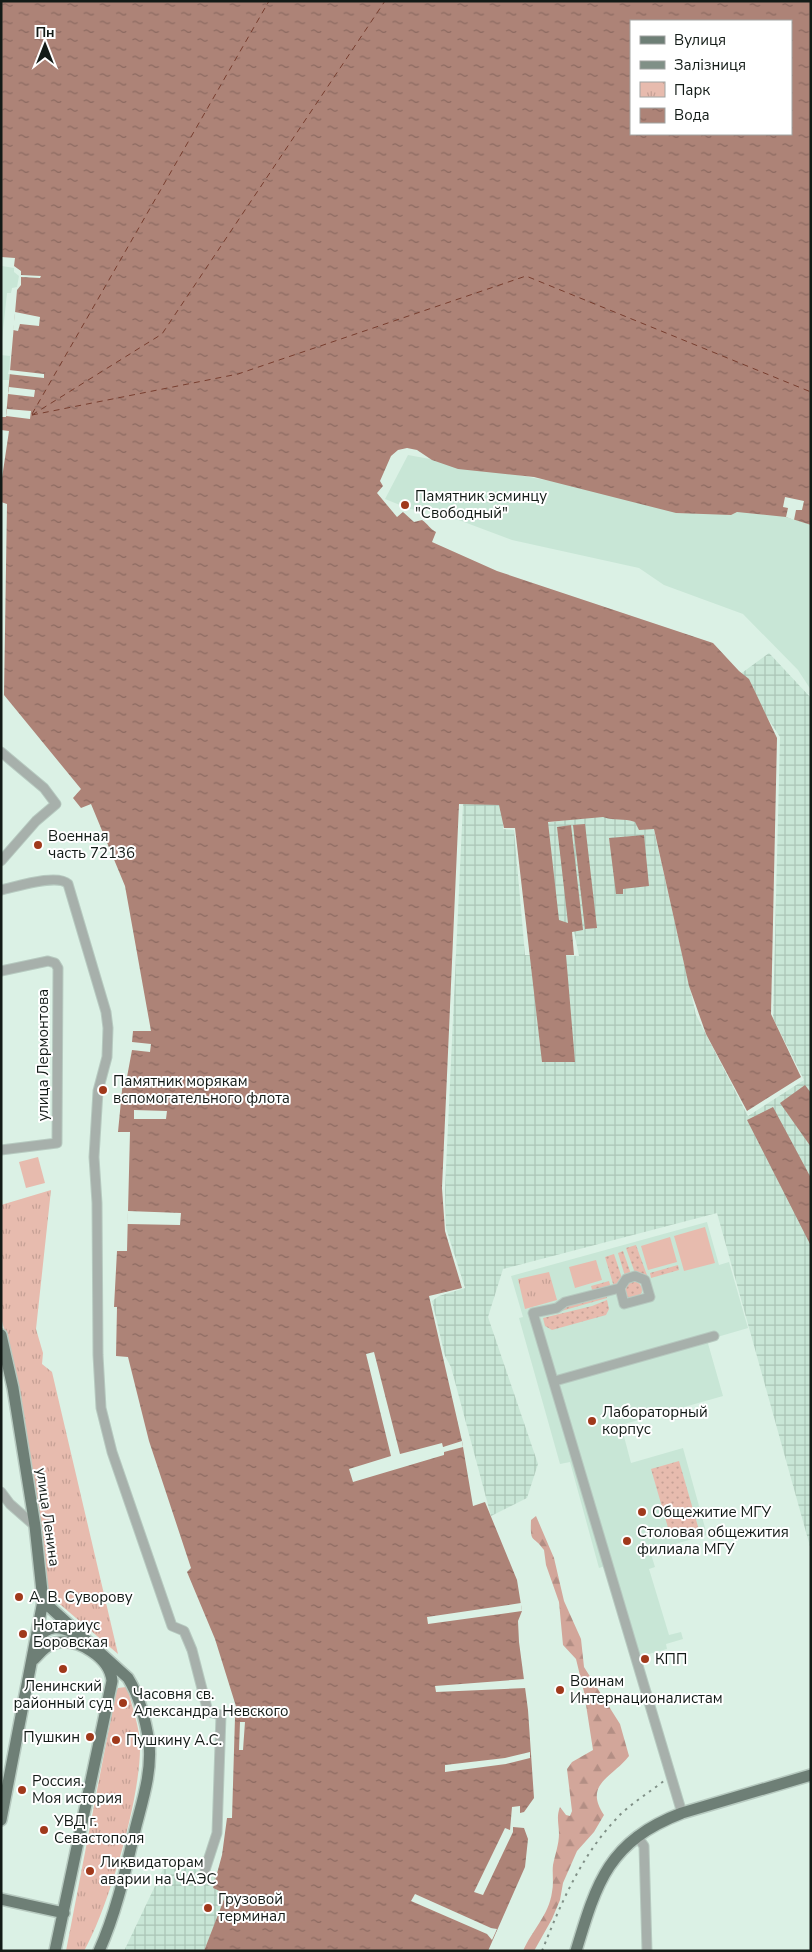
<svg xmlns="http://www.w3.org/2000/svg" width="812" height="1952" font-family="'Nunito Sans',sans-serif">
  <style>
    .built { fill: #c8e6d6 }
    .industrial { fill: url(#industrial-grid) }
    .grass { fill: url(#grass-dots) }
    .forest { fill: url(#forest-firs) }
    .park { fill: url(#park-tufts) }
    .garden { fill: #e7bbae }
    .water { fill: url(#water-ripples); fill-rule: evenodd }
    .pier { fill: #dbf1e5 }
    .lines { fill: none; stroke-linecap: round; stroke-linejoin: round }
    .ferry { stroke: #783e2f; stroke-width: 1; stroke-dasharray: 6 5; stroke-linecap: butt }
    .minor-casing { stroke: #b7cac0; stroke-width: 11 }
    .major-casing { stroke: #b7cac0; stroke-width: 14 }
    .minor { stroke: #a7b0ab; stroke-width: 9 }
    .major { stroke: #6e7f76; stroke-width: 11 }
    .rail { stroke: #809087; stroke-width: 2; stroke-dasharray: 2.5 5; stroke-linecap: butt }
    .poi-dot { fill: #a0391b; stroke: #fff; stroke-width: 2 }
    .labels { text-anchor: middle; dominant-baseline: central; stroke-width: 4; stroke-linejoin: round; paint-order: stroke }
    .poi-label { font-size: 15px; fill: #131b17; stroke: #fff; text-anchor: start }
    .street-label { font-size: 15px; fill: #131b17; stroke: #fff }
  </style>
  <defs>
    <pattern id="industrial-grid" width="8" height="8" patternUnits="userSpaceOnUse" patternTransform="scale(1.25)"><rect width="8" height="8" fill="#c8e6d6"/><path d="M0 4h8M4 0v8" fill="none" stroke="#abc5b7"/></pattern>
    <pattern id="grass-dots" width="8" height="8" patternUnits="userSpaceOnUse" patternTransform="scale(1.25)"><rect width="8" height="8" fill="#e7bbae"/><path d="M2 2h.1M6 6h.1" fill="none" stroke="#c5a095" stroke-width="1.8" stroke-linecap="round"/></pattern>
    <pattern id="forest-firs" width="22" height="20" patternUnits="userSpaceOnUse" patternTransform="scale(1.25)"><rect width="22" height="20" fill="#d2a69a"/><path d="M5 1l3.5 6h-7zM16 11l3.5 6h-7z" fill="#b38e84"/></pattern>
    <pattern id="park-tufts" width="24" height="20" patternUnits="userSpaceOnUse" patternTransform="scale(1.25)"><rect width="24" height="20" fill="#e7bbae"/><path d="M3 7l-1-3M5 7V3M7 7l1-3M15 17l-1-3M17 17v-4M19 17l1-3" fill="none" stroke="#c5a095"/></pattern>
    <pattern id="water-ripples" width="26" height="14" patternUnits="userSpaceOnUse" patternTransform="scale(1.25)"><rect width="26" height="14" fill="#ad8377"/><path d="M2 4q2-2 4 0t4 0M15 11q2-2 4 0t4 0" fill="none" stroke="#8c6a61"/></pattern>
  </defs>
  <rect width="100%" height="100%" fill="#dbf1e5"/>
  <path class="built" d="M2,266L14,268V272L19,276L17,287L12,288L11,293H7L1,349Z
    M1,355L10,356L9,380H1Z
    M408,455L611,492L811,518V690L798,670L743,614L664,585L639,568L512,540L440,513L410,509L385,499Z
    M707,1222L719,1265L729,1262L748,1328L707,1340L723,1396L621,1425L631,1463L683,1448L707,1535L650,1551L655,1567L649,1569L669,1635L681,1632L683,1639L666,1644L667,1649L638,1657L611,1564L599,1568L570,1462L560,1464L519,1318L523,1317L511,1276Z"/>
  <path class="industrial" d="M769,653L811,698V1550L717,1213L503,1269L488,1317L538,1464L527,1498L491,1516L451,1367L445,1356L432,1301L439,1296L465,1288L446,1228L445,1190L463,804H503V829L514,830L525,955L579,956L573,926L558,925L546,823L603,814L653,826L696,1015L748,1116L804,1080L773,1018L780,737L739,675Z
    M165,1865L182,1870L185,1866L217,1876L213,1888L227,1894L204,1951H124Z"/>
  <path class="grass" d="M636,1245L648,1278L635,1273L626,1248Z
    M623,1251L631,1274L625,1276L618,1253Z
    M614,1254L622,1278L614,1287L605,1257Z
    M678,1265L679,1270L651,1278L650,1273Z
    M624 1290a9 9 0 1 1 18 0a9 9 0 1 1-18 0Z
    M609,1281L611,1288L593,1293L591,1286Z
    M606,1294L607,1298L544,1316L563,1307Z
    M607,1300L609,1309L606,1315L552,1330L545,1326L543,1318L592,1306Z
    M679,1461L699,1530L671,1538L651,1469Z"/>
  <path class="forest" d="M536,1516L554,1558L564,1601L581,1639L584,1667L620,1724L629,1756C613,1777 583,1784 604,1815L594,1832L577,1851L563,1883L560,1900L552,1919L534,1951H523C532,1930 549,1915 552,1892C554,1883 552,1874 553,1865C555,1855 559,1844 559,1834C559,1824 556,1817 560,1807L566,1815L570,1816L572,1811L567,1769L572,1762L593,1750L584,1692L576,1659L563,1645L559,1602L546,1565L544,1550C533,1534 530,1545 531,1520Z"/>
  <path class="park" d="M51,1190L36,1329L43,1353L42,1364L52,1372L118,1654L48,1594L34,1482L16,1377L1,1317V1205Z
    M549,1272L557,1300L525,1309L518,1279Z
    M126,1687L128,1690C132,1707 140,1728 140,1746C141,1796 109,1907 84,1951H66L116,1692L118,1688Z"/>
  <path class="garden" d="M38,1157L45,1183L26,1188L19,1162Z
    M705,1227L715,1263L684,1271L674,1236Z
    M670,1237L677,1262L648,1270L641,1246Z
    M596,1260L602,1280L575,1288L569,1267Z"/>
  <path class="water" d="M1,1H811V525L786,517L737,512L731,515L676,513L534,477L458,469L432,460L417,450L407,448L398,450L391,456L380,481L383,486L377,493L397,517L403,512L414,522L422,520C428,524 430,529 436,532L432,542L497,571L713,643L739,671L749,679L777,738L771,1014L801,1077L747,1111L706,1034L689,986L654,829L639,830L635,822C624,818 614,821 603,817L548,822L559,920L568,923L557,827L571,825L583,930L572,932L574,955H566L575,1062H542L515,828H504L499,805L459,804L442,1188L445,1231L462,1288L429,1296L462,1441L473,1506L485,1502L517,1580L522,1611L518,1621L519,1642L528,1710L534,1798L524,1812V1828L528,1839L525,1867L488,1951H204L226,1894L213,1888L222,1855L227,1818H232L235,1717L239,1716L215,1639L187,1572L191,1568L149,1441L128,1357L116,1356L117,1307H114L117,1251H127L130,1132H118L123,1080L127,1077L132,1050L150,1052L151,1044L132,1042L133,1031H151L125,886L91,804L81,808L73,798L81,789L4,695L7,504L1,502V417H6L17,290L21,285V277L40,278L41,276L21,275V271L14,266L15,258L1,257ZM631,21H791V134H631Z
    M585,824L597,928L585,929L573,825Z
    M644,835L649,886L623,889V894H616L609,838Z
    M805,1085L811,1093V1147L780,1103Z
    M773,1107L811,1178V1246L747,1120Z"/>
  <path class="pier" d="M15,312L40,317L39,326L20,324L18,331L13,330Z
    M9,370L44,374V378L8,374Z
    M9,387L35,390L34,397L8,394Z
    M7,409L31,411L30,419L6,416Z
    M1,430L9,431L2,478L1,477Z
    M785,497L804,501L802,510H796L794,520L786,517L788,508L783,507Z
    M134,1110L167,1111L166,1119H134Z
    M128,1211L181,1213L180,1225L127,1224Z
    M374,1352L400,1454L442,1443L443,1447L462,1441L463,1447L444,1452V1455L353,1482L349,1469L391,1456L366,1354Z
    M521,1603L522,1611L428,1624L427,1617Z
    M525,1679L526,1688L436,1692L435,1686Z
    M240,1722H245L243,1750H239Z
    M530,1752V1758L506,1764L445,1772V1765L505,1758Z
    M520,1806V1813L524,1812V1828L513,1827V1832L483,1895L474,1892L505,1828L510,1830L512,1807Z
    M415,1894L491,1928L497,1929L492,1940L487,1934L411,1901Z"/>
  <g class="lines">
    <path class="ferry" d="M32,414L269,1
      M32,415L238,374L526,276L811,392
      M32,415L162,334L385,1"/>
    <defs>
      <path id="minor" d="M1,752L44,788L56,804L36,821L1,861
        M1,890C16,887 57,873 68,884L106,1012L108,1028L107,1057L98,1091L94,1157L97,1203L98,1355L101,1408L112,1452L172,1626L184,1631L192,1650L208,1712L221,1715L217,1833L205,1870
        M1,971L48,961L55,963L58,968L57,1143L1,1150
        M620,1288L624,1304L650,1297L645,1280L635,1276L626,1279L620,1288L565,1302L557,1308L533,1313L682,1813
        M555,1381L714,1336
        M1,1492L10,1504L35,1526
        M637,1836L644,1846L647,1951"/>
      <path id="major" d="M1,1335L13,1388L35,1526L43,1601L1,1820
        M43,1601L128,1678C139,1696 146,1722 149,1743C152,1771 143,1799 136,1826C126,1868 117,1911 99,1951
        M38,1637C49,1626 59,1625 73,1633
        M34,1659C40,1653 46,1645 55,1643C78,1637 110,1658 112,1681L55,1951
        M1,1899L64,1913
        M576,1951C597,1881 609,1841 682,1813L811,1775"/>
    </defs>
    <use href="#minor" class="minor-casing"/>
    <use href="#major" class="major-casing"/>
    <use href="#minor" class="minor"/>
    <use href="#major" class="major"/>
    <path class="rail" d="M542,1951C561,1903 581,1856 617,1818C630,1804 650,1792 665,1780"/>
  </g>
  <g class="poi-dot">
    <circle cx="405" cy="505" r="5"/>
    <circle cx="38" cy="845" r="5"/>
    <circle cx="103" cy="1090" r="5"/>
    <circle cx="592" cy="1421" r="5"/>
    <circle cx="642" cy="1512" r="5"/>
    <circle cx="627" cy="1541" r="5"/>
    <circle cx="19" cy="1597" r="5"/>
    <circle cx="23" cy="1634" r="5"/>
    <circle cx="645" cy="1659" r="5"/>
    <circle cx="63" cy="1669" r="5"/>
    <circle cx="560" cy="1690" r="5"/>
    <circle cx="123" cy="1703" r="5"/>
    <circle cx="90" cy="1737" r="5"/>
    <circle cx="116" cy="1740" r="5"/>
    <circle cx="22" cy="1790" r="5"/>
    <circle cx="44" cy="1830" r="5"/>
    <circle cx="90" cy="1871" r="5"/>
    <circle cx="208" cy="1908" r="5"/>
  </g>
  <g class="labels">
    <g class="poi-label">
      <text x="415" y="496">Памятник эсминцу<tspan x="415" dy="17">"Свободный"</tspan></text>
      <text x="48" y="836">Военная<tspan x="48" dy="17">часть 72136</tspan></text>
      <text x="113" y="1081">Памятник морякам<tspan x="113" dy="17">вспомогательного флота</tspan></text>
      <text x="602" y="1412">Лабораторный<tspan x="602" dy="17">корпус</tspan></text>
      <text x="652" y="1512">Общежитие МГУ</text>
      <text x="637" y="1532">Столовая общежития<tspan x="637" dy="17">филиала МГУ</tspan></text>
      <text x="29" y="1597">А. В. Суворову</text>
      <text x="33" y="1625">Нотариус<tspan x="33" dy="17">Боровская</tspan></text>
      <text x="655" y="1659">КПП</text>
      <text x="570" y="1681">Воинам<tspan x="570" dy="17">Интернационалистам</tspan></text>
      <text x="63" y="1686" text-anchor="middle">Ленинский<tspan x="63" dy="17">районный суд</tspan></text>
      <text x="133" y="1694">Часовня св.<tspan x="133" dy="17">Александра Невского</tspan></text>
      <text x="80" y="1737" text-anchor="end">Пушкин</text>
      <text x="126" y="1740">Пушкину А.С.</text>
      <text x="32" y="1781">Россия.<tspan x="32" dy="17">Моя история</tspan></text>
      <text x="54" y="1821">УВД г.<tspan x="54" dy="17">Севастополя</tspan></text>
      <text x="100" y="1862">Ликвидаторам<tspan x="100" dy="17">аварии на ЧАЭС</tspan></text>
      <text x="218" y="1899">Грузовой<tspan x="218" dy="17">терминал</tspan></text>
    </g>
    <g class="street-label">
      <text transform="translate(43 1055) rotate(-90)">улица Лермонтова</text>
      <text transform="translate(48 1517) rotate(82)">улица Ленина</text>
    </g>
  </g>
  <rect width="812" height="1952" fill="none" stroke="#131b17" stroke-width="5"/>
  <rect x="630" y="20" width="162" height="115" fill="#ffffff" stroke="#a1a4a2"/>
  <rect x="640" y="36" width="25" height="8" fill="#6e7f76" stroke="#a1a4a2"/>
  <text x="674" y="45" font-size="15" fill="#131b17">Вулиця</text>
  <rect x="640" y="61" width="25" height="8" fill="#809087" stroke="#a1a4a2"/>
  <text x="674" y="70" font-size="15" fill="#131b17">Залізниця</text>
  <rect x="640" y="82" width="25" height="15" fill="url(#park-tufts)" stroke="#a1a4a2"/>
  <text x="674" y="95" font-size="15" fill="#131b17">Парк</text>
  <rect x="640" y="108" width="25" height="15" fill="url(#water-ripples)" stroke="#a1a4a2"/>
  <text x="674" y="120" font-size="15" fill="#131b17">Вода</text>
  <g transform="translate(45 45)" stroke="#ffffff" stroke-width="4" paint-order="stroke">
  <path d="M0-4L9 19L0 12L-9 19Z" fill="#131b17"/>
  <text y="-8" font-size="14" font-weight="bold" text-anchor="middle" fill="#131b17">Пн</text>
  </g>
</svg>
